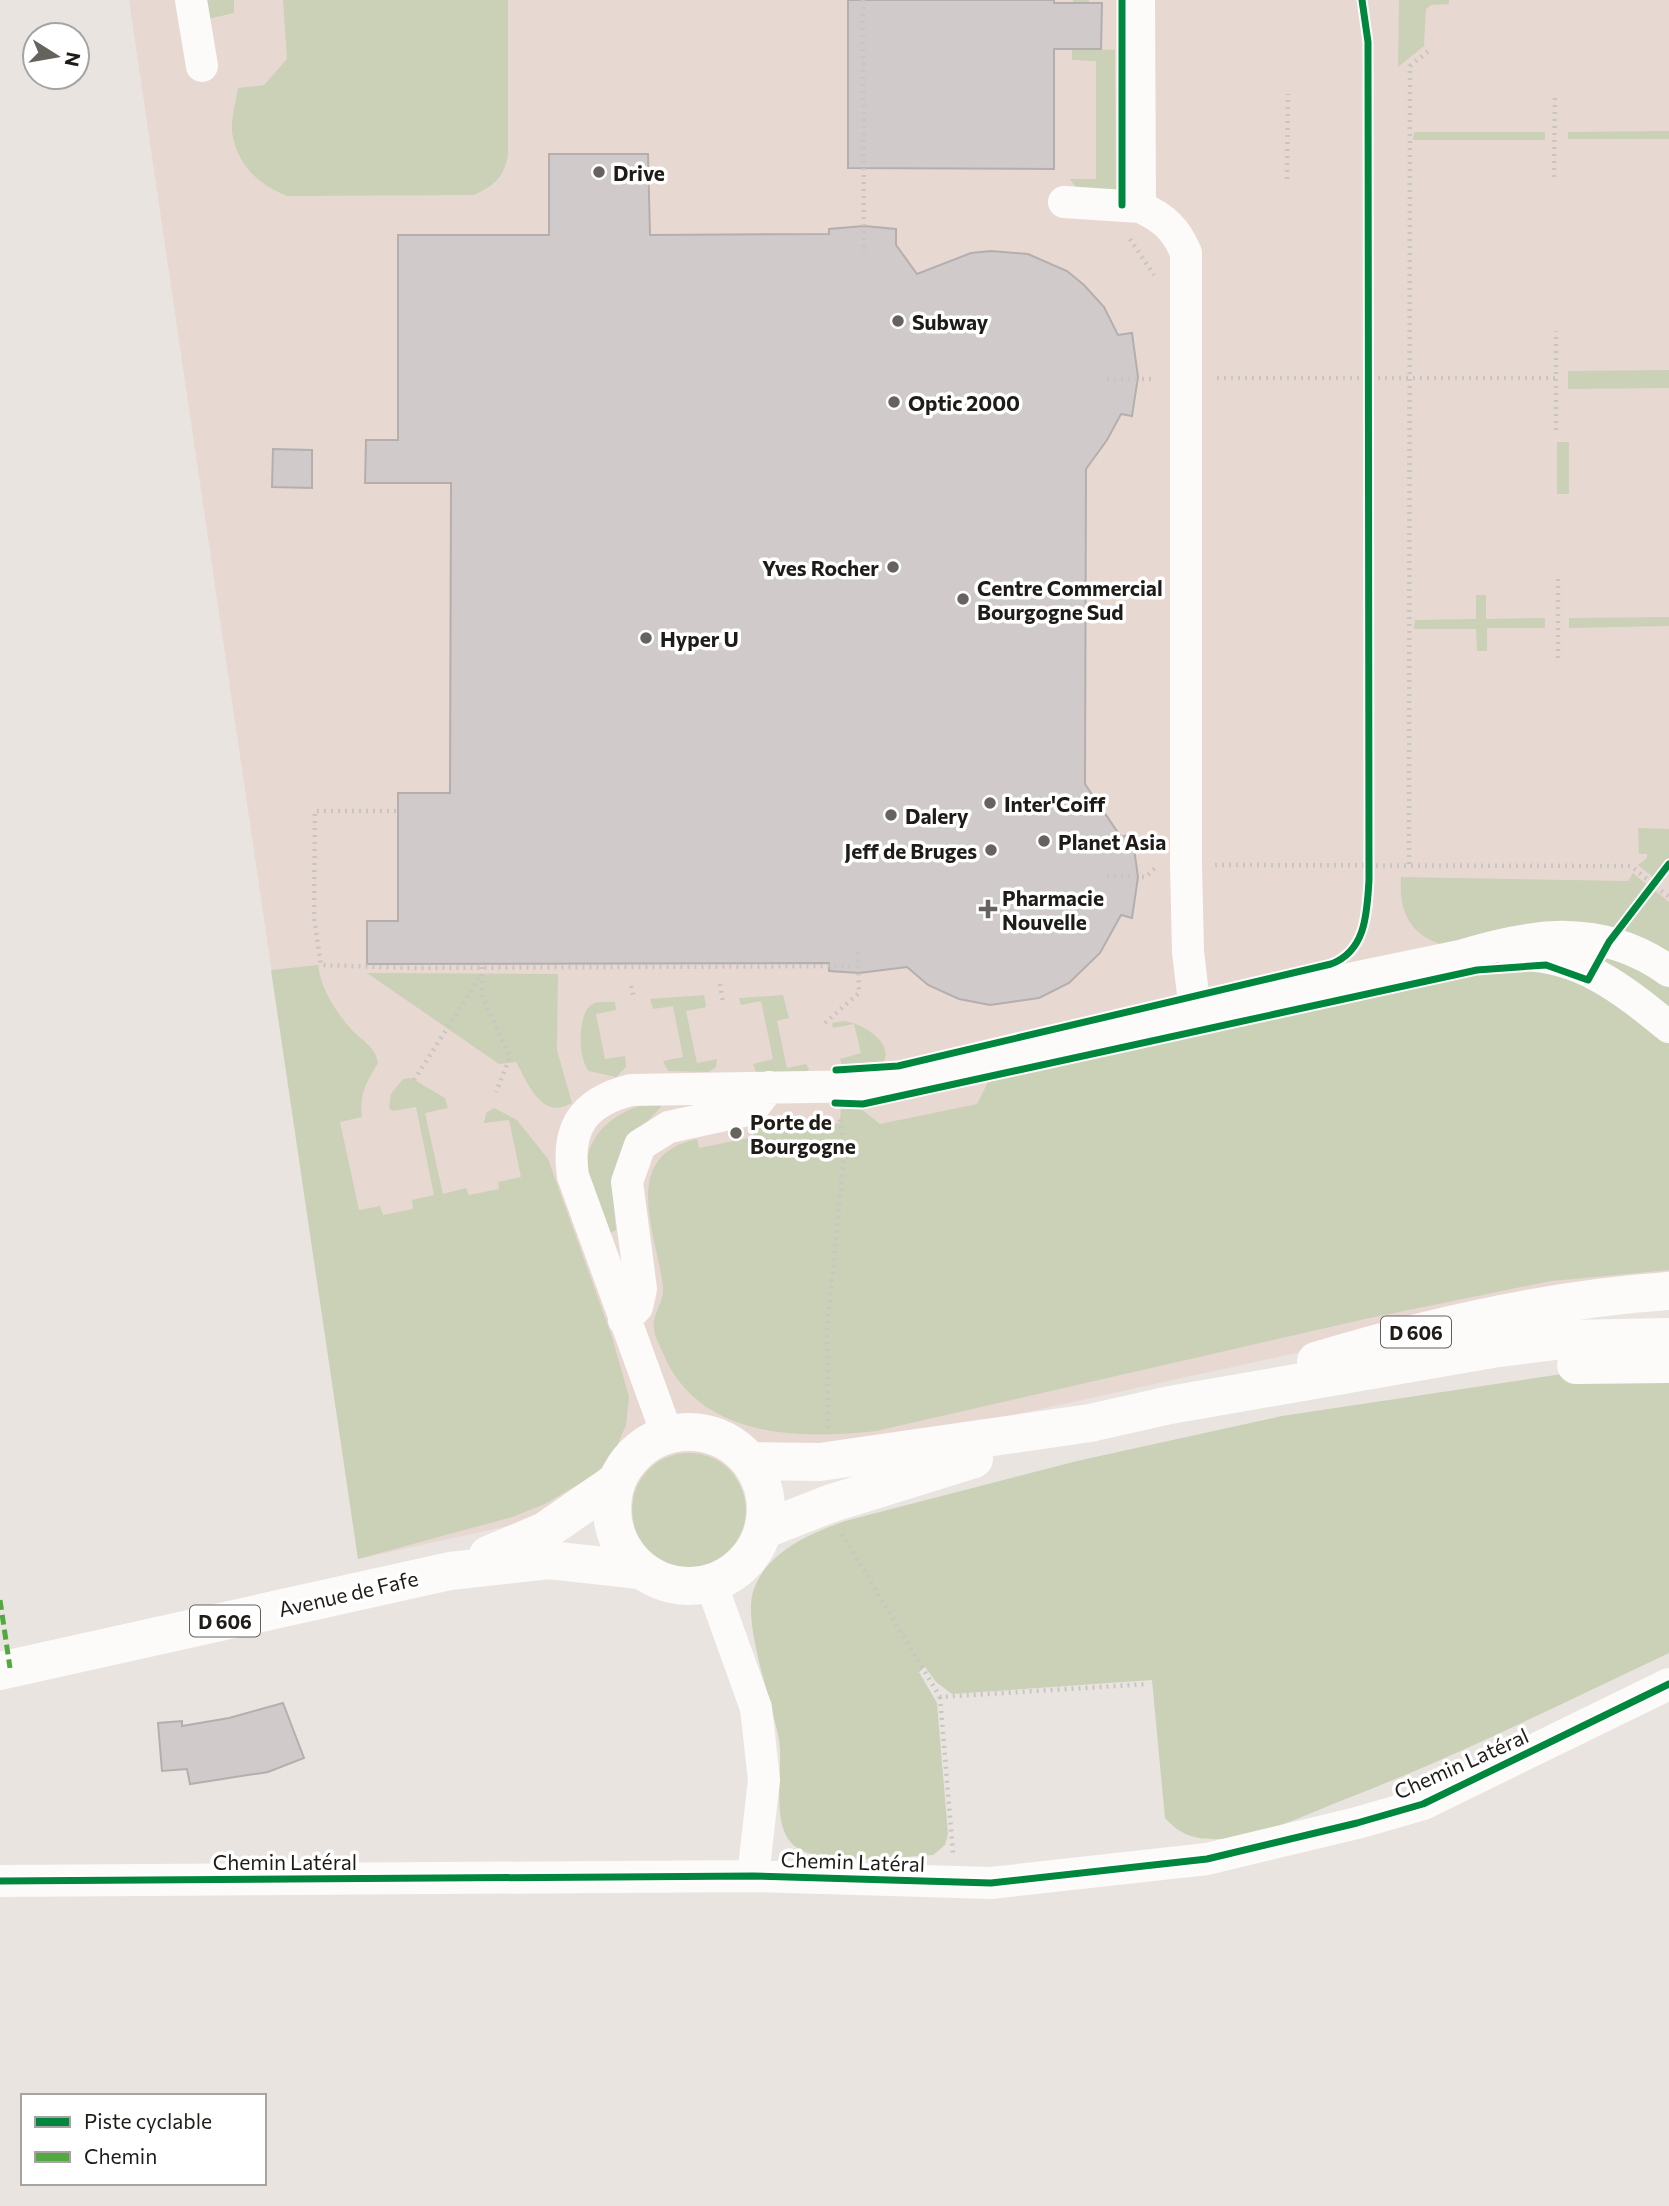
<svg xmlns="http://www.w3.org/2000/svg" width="1669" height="2206" font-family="Commissioner,sans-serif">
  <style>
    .commercial { fill: #e8d8d2 }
    .green { fill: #cad1b6 }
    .building { fill: #d0cbca; stroke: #b4afae; stroke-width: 2 }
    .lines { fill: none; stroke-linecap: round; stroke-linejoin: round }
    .path { stroke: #c8c5c3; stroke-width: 4.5; stroke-dasharray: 2 5; stroke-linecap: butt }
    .minor { stroke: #fcfbfa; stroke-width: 32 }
    .major { stroke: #fcfbfa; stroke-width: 38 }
    .quiet { stroke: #52a942; stroke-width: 5; stroke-dasharray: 10 5; stroke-linecap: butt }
    .cycleway-casing { stroke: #fff; stroke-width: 11 }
    .cycleway { stroke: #00873e; stroke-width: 7 }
    .poi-dot { fill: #66625e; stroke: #fff; stroke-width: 2.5 }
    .labels { text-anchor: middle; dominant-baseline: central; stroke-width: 7; stroke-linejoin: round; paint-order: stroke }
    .shield { fill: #fff; stroke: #62605d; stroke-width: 2 }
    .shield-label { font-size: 19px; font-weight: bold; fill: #1f1c18 }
    .poi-label { font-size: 21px; font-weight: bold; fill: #1f1c18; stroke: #fff; text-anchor: start }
    .street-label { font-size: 21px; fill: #1f1c18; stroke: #fff }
  </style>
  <rect width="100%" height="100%" fill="#e9e4df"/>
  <path class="commercial" d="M129,0H1669V1271L358,1559Z"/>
  <path class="green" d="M200,0H234V13L203,20Z
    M283,0H508V155C504,177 494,186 474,195L287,196C258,184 237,165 232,132C231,118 236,101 238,88L264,85L287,59Z
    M1073,0H1089V49L1115,50L1116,192H1079L1070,179H1096V61L1072,60Z
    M1399,0H1449V4L1431,5L1426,9L1424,46L1398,67Z
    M1669,131V139H1568V132Z
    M1414,132H1545V140H1413Z
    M1669,370V388L1568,389V371Z
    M1557,442H1569V494H1557Z
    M1476,595H1486V619L1545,618V628H1487V651H1477L1476,629H1414L1415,620L1476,619Z
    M1669,617V626L1569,628V618Z
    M1638,828L1669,829V859L1653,877L1638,865L1647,858V854H1639Z
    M1633,873L1646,884L1611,933L1440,944C1408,933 1399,909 1401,877L1628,881Z
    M1653,889L1669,902V961L1619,935Z
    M1609,949L1669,984V1016L1599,966Z
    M318,965C321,989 336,1012 351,1029C361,1040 376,1047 378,1063C367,1082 359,1092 362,1117L340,1122L359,1210L380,1206L383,1215L413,1209L412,1200L434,1195L416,1107L393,1111L389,1108L391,1094L403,1079L411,1078L445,1098L448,1108L425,1113L443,1194L466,1188L469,1195L499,1189L498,1182L521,1177L509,1120L484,1123L486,1113L494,1108L517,1120L548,1159L612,1337L629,1397L626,1425L615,1451L597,1473L545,1504L512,1517L358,1559L271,970Z
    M1526,967L1566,973L1669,1036V1270L1551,1281L1365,1319L876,1431C798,1440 698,1438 663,1353C660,1346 655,1337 654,1329C651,1315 664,1303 663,1288C658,1236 617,1156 697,1139L699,1148L754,1137L753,1129L768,1124L840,1123L841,1106L860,1108L880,1124L977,1104L988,1082L1167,1039L1430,981Z
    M367,973L558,974L557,1050L572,1103C541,1121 528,1083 516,1062L499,1064Z
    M704,995L706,1007L686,1011L697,1063L717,1059L716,1067L709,1072L668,1071L663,1061L683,1057L673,1006L653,1009L650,999Z
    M783,995L789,1018L777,1021L787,1068L806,1064L809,1069L807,1072H756L753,1064L773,1059L761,1001L741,1005L739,998Z
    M615,1002L616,1010L596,1014L605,1059L625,1056L626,1067L616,1077L589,1071C578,1059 578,1021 588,1008C594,1000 606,1002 615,1002Z
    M843,1021C862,1022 900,1046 880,1066H842L840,1059L861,1053L854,1024L833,1028L832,1023Z
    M650,1103H660L661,1107L646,1123L612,1185L616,1230L610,1233C603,1217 594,1200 589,1183C577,1140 613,1111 650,1103Z
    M1669,1373V1653C1561,1704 1455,1757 1343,1800C1305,1815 1263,1836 1222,1839C1197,1840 1181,1836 1165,1818L1152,1680L952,1694L936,1682L925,1667L919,1672L937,1703L948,1834L945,1845L933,1855C898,1857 825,1867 796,1847C769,1828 784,1771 779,1740C773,1703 741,1621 754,1589C768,1551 811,1533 845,1521L1077,1461L1282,1416L1562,1374Z
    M632 1510a57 57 0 1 1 114 0a57 57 0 1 1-114 0Z"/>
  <path class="building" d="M848,0H1054V3H1102L1101,49H1054V169L848,168Z
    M549,154H648L650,235L829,234V229L864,226L896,229V245L917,274L971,253L991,251L1028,254L1067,271L1084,285L1104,307L1118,335L1132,333L1138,377L1132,416L1121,414L1107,440L1086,469L1085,784L1121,837L1132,834L1138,877L1132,918L1121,915L1100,953L1069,983L1039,998L990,1005L959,999L928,985L907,967L859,973L829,971V963L367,964V921H398V793H450L451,483H365L366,440H398V235H549Z
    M273,449L312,450V488L272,487Z
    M283,1703L304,1758L268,1772L190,1784L187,1769L162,1771L158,1723L182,1721V1726L229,1718Z"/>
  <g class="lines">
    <path class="path" d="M863,0L864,253
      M1554,177L1555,94
      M1287,179L1288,94
      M1130,239L1154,275
      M1217,378H1556
      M1107,379H1156
      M1556,430V331
      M1558,579V663
      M396,811H315L314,917L321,965L413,968L859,966
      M1409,864L1410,66L1431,49
      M1215,865L1631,866L1669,897
      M1107,876L1146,877L1155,868
      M482,967V996L510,1057L496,1092
      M720,984L723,1002
      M631,986L634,1000
      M825,1023L859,993L858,948
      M414,1080L482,974
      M828,1428L827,1330L845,1145L839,1117
      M842,1534L940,1697L1148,1684
      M940,1697L953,1853"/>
    <path class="minor" d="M191,0L202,66
      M1139,0L1140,207C1164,218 1176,229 1186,253V865L1188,952L1195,1011
      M1064,202L1140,207
      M1513,955C1578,953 1621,988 1669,1027
      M624,1320L637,1307L641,1289L627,1182L640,1145L669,1127L752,1109L769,1087
      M667,1434L573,1176C566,1128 583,1102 631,1090L875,1086L1195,1011L1460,956C1534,933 1602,923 1669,971
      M711,1583L756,1708L764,1780L753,1876
      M0,1881L753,1876L991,1883L1207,1859L1357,1823L1423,1804L1669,1684"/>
    <path class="major" d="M1316,1361C1431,1326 1549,1299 1669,1291
      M1576,1365L1669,1364
      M612 1509a77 77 0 1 1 154 0a77 77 0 1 1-154 0Z
      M750,1461L820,1462L1090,1423L1170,1405L1492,1349L1571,1339L1669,1337
      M763,1530L829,1504L974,1459
      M488,1555L545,1531L616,1482
      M0,1671L450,1571L549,1560L640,1570"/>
    <path class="quiet" d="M0,1600L10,1668"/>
    <defs>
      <path id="cycleway" d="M1122,0V205
        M836,1070L898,1066L1331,964C1366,951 1367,913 1369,880L1368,42L1362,0
        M835,1103L863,1104L1477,970L1546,965L1588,980L1609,942L1669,864
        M0,1881L753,1876L991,1883L1207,1859L1357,1823L1423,1804L1669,1684"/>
    </defs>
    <use href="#cycleway" class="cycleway-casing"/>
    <use href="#cycleway" class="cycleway"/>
  </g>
  <g class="poi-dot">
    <circle cx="599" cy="172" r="7"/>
    <circle cx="898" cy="321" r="7"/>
    <circle cx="894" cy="402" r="7"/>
    <circle cx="893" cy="567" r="7"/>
    <circle cx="963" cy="599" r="7"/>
    <circle cx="646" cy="638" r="7"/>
    <circle cx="990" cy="803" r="7"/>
    <circle cx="891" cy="815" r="7"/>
    <circle cx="1044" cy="841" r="7"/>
    <circle cx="991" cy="850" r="7"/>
    <path d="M984.5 898.5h7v7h7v7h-7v7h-7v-7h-7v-7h7z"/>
    <circle cx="736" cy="1133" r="7"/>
  </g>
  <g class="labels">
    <g class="shield">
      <rect x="1381" y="1316.5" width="70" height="31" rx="5"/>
      <rect x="190" y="1605.5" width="70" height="31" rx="5"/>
    </g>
    <g class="shield-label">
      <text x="1416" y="1332">D 606</text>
      <text x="225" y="1621">D 606</text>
    </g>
    <g class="poi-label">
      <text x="613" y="172">Drive</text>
      <text x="912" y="321">Subway</text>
      <text x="908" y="402">Optic 2000</text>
      <text x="879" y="567" text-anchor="end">Yves Rocher</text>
      <text x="977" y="587">Centre Commercial<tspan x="977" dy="24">Bourgogne Sud</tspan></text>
      <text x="660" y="638">Hyper U</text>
      <text x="1004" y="803">Inter'Coiff</text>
      <text x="905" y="815">Dalery</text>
      <text x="1058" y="841">Planet Asia</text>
      <text x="977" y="850" text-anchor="end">Jeff de Bruges</text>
      <text x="1002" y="897">Pharmacie<tspan x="1002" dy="24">Nouvelle</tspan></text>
      <text x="750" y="1121">Porte de<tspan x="750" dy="24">Bourgogne</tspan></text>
    </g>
    <g class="street-label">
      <text transform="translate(348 1593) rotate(-13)">Avenue de Fafe</text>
      <text transform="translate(1461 1763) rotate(-24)">Chemin Latéral</text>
      <text x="285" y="1861">Chemin Latéral</text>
      <text transform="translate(853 1861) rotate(2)">Chemin Latéral</text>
    </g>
  </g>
  <rect x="21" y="2094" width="245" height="91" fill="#ffffff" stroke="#a5a4a3" stroke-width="2"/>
  <rect x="35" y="2117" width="35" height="10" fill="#00873e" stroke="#a5a4a3" stroke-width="2"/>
  <text x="84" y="2129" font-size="21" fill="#1f1c18">Piste cyclable</text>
  <rect x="35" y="2152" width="35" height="10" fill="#52a942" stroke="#a5a4a3" stroke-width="2"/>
  <text x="84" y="2164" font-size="21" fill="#1f1c18">Chemin</text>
  <g transform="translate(56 56) rotate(101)"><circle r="33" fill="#ffffff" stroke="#a5a4a3" stroke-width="2"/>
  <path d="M0-5L12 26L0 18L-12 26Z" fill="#66625e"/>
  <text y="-10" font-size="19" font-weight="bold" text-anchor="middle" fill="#1f1c18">N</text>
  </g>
</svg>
